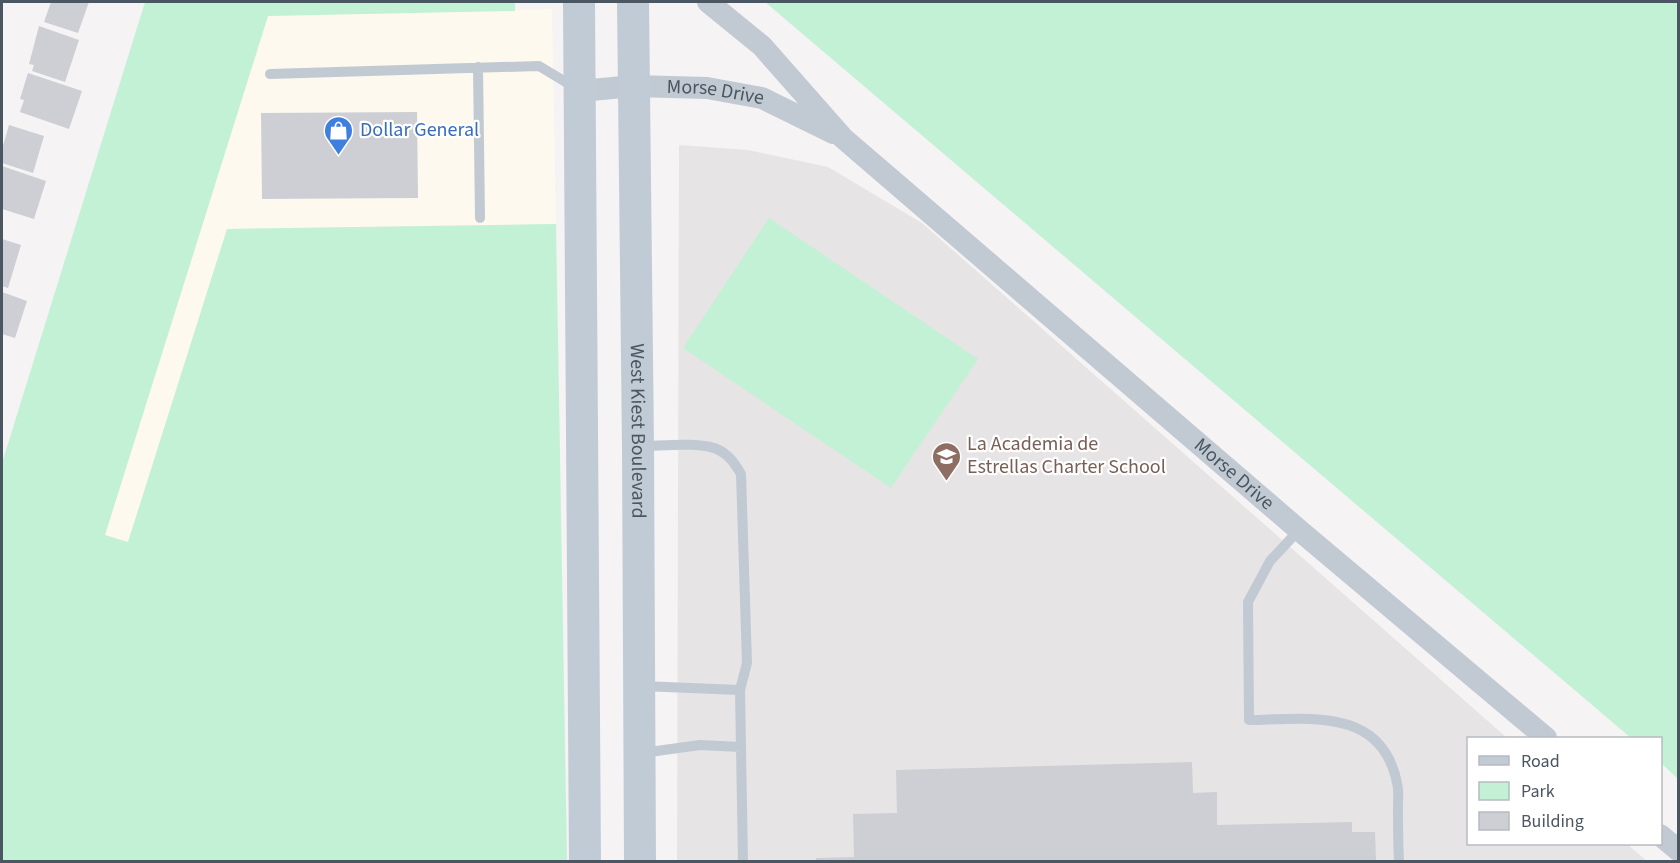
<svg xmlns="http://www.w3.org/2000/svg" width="1680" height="863" font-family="'Source Sans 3',sans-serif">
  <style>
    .commercial { fill: #fdf9ef }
    .education { fill: #e6e4e5 }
    .green { fill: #c3f1d5 }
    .building { fill: #cdcfd5 }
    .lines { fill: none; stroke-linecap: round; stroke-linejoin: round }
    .service { stroke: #c1cad2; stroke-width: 10 }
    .minor { stroke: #c1cad2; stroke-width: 22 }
    .secondary { stroke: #c1cbd6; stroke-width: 32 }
    .labels { text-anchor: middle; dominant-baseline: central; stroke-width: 4.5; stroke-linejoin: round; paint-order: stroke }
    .street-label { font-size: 20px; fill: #4a5661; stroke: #fff }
    .shop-label { font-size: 20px; fill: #366cbe; stroke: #fff; text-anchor: start }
    .education-label { font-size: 20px; fill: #785e54; stroke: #fff; text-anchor: start }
  </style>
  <rect width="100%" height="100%" fill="#f5f3f3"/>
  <path class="commercial" d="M552,9L556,224L227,229L128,543L105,535L268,16Z"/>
  <path class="education" d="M679,145L748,150L828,167L922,223L1507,738H1468V844H1627L1647,861L677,862Z"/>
  <path class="green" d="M145,2H515V11L268,16L105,535L128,542L227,229L556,224L567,861H2V463Z
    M765,2H1678V779L1661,763L1660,738H1631Z
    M769,218L978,359L891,488L683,348Z"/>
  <path class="building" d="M51,2H89L78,33L44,22Z
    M39,26L79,40L65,82L32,71L34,65L29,64Z
    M28,73L82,91L69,129L20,112L24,100L20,99Z
    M417,112L418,198L262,199L261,113Z
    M9,125L44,136L33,173L2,163V149Z
    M2,166L46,181L34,219L2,209Z
    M2,239L21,245L8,288L2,286Z
    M2,292L27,301L15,338L2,334Z
    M1192,762L1193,793L1217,792V825L1352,822V832H1375L1376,862H816V858L854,857L853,814L897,813L896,770Z"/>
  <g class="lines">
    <path class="service" d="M478,67L480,218
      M270,74L539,66L574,87
      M642,446C661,446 702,441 719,450C730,456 735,464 741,474L747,663L740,690L743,862
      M1299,530L1270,561L1248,602L1249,720C1309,719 1382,707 1397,783C1399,790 1398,799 1398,806C1398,825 1398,843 1399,862
      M641,686L740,690
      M642,753L700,745L741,747"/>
    <g class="minor">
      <path id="s1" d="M708,2L762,46L843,138L1299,530L1546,738"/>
      <path id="s2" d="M580,91L634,86L707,88L762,98L833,133"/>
      <path d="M1660,835L1678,850"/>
    </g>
    <g class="secondary">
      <path d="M579,2L585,862"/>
      <path id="s3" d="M633,2L638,446L640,862"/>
    </g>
  </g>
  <defs>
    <symbol id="shop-pin" viewBox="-11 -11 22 30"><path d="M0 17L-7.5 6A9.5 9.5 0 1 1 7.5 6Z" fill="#3f7fe0" stroke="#fff"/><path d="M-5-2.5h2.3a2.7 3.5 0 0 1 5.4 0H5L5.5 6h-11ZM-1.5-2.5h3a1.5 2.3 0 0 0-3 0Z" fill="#fff"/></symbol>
    <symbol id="school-pin" viewBox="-11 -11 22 30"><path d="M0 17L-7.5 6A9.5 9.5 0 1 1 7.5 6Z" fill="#8d6e63" stroke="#fff"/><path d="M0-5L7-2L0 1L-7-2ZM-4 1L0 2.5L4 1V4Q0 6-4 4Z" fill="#fff"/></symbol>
  </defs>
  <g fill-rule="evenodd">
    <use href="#shop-pin" x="322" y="114" width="33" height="45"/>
    <use href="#school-pin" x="930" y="440" width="33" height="45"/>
  </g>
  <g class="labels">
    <g class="street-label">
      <text stroke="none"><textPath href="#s2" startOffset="136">Morse Drive</textPath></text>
      <text stroke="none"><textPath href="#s3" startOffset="429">West Kiest Boulevard</textPath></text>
      <text stroke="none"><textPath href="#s1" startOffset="708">Morse Drive</textPath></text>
    </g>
    <g class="shop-label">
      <text x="360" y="130">Dollar General</text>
    </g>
    <g class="education-label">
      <text x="967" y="444">La Academia de<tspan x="967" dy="23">Estrellas Charter School</tspan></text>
    </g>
  </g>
  <rect width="1680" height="863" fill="none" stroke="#4a5661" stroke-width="6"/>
  <rect x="1467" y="737" width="195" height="108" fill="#ffffff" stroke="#b7bbc0" stroke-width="1.5"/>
  <rect x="1479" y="756" width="30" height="9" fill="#c1cbd6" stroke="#b7bbc0" stroke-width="1.5"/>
  <text x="1521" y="767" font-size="18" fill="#4a5661">Road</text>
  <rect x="1479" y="782" width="30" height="18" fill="#c3f1d5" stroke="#b7bbc0" stroke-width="1.5"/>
  <text x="1521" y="797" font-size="18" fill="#4a5661">Park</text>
  <rect x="1479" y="812" width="30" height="18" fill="#cdcfd5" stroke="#b7bbc0" stroke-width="1.5"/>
  <text x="1521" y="827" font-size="18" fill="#4a5661">Building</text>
</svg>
